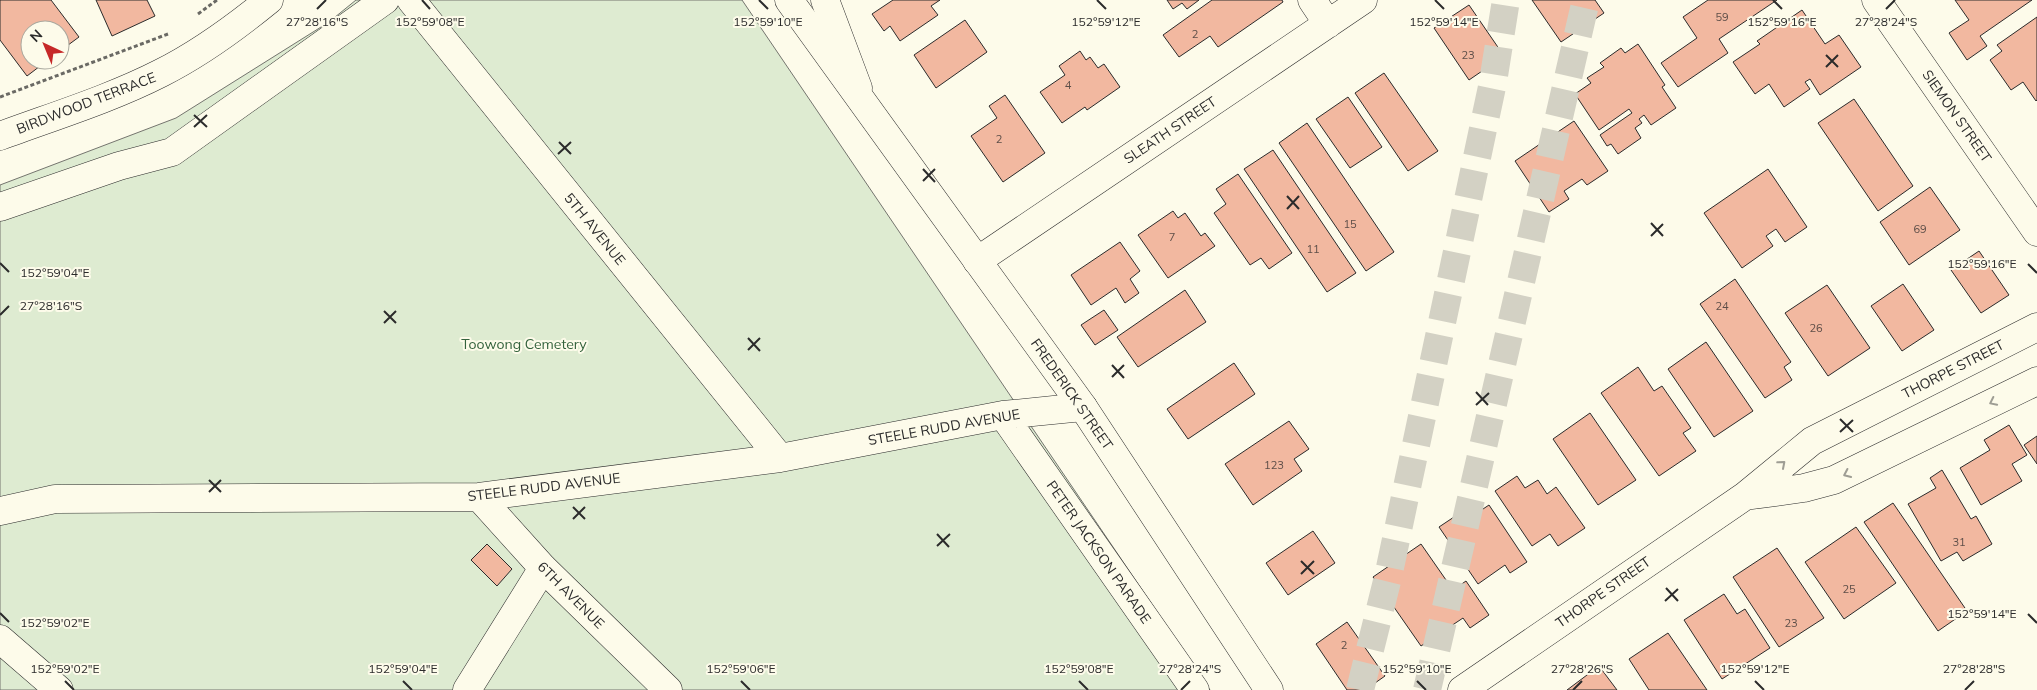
<svg xmlns="http://www.w3.org/2000/svg" width="2037" height="690" font-family="Mulish,sans-serif">
  <style>
    .green { fill: #deebd1; stroke: #74746e }
    .building { fill: #f2b8a0; stroke: #2b2b2b }
    .lines { fill: none; stroke-linecap: round; stroke-linejoin: round }
    .highway-tunnel { stroke: #d3d1c4; stroke-width: 28; stroke-dasharray: 28 14; stroke-linecap: butt }
    .minor-casing { stroke: #2b2b2b; stroke-width: 29 }
    .major-casing { stroke: #2b2b2b; stroke-width: 29 }
    .highway-casing { stroke: #2b2b2b; stroke-width: 29 }
    .path { stroke: #6a6964; stroke-width: 3; stroke-dasharray: 4 2.5; stroke-linecap: butt }
    .minor { stroke: #fdfbea; stroke-width: 28 }
    .major { stroke: #fdfbea; stroke-width: 28 }
    .highway { stroke: #fdfbea; stroke-width: 28 }
    .oneway { stroke: #9e9d94 }
    .ticks { fill: none; stroke: #2b2b2b; stroke-width: 2 }
    .labels { text-anchor: middle; dominant-baseline: central; stroke-width: 4; stroke-linejoin: round; paint-order: stroke }
    .number-label { font-size: 11px; fill: #5d4e48 }
    .street-label { font-size: 14px; fill: #2b2b2b; stroke: #fdfbea }
    .park-label { font-size: 14px; fill: #34623c; stroke: #fdfbea }
    .ticks-label { font-size: 12px; text-anchor: middle; fill: #2b2b2b; stroke: #fdfbea; stroke-width: 4; stroke-linejoin: round; paint-order: stroke }
  </style>
  <rect width="100%" height="100%" fill="#fdfbea"/>
  <path class="green" d="M356,0H742L1210,690H0V185L176,118L329,22Z"/>
  <path class="building" d="M0,0H51L79,37L60,51V30H30V60H48L27,76L0,40Z
    M96,0H147L155,16L112,36Z
    M893,0H940L931,6L938,15L900,41L890,26L884,31L872,14Z
    M1167,0H1199L1187,9L1182,3L1173,9Z
    M1212,0H1282L1283,2L1218,47L1210,36L1179,57L1163,35Z
    M1532,0H1595L1604,13L1561,42Z
    M1708,0H1777L1719,39L1728,53L1678,87L1661,63L1697,38L1683,17Z
    M1955,0H2032L1980,36L1987,46L1967,60L1949,33L1969,20Z
    M1469,5L1504,56L1469,80L1434,28Z
    M1802,10L1825,44L1839,35L1861,67L1820,95L1810,79L1805,82L1810,89L1784,107L1769,84L1755,94L1733,62L1760,44L1757,41Z
    M2037,17V100L2036,101L2023,82L2011,90L1990,60L2002,51L1997,45Z
    M965,20L987,52L936,88L914,55Z
    M1638,44L1665,85L1662,87L1676,108L1651,125L1644,115L1639,119L1642,123L1635,128L1641,138L1618,154L1611,144L1607,146L1600,135L1632,113L1629,109L1599,130L1575,94L1591,83L1587,78L1604,67L1600,63L1621,48L1625,53Z
    M1080,51L1086,60L1090,57L1098,68L1104,64L1120,87L1087,110L1085,107L1062,123L1040,92L1065,75L1059,66Z
    M1384,73L1438,151L1408,171L1355,93Z
    M1005,95L1045,153L1003,182L971,136L997,118L989,106Z
    M1348,97L1382,147L1350,168L1316,119Z
    M1854,99L1913,186L1878,211L1818,123Z
    M1574,121L1608,171L1587,185L1582,179L1564,191L1569,199L1549,212L1515,161Z
    M1307,123L1394,252L1366,271L1279,143Z
    M1273,150L1356,273L1327,292L1244,169Z
    M1768,169L1807,227L1785,242L1776,229L1766,236L1773,246L1742,268L1704,213Z
    M1238,174L1292,253L1269,269L1261,258L1250,265L1214,213L1226,204L1216,189Z
    M1930,187L1960,230L1909,265L1880,222Z
    M1173,211L1178,218L1185,213L1201,236L1205,233L1215,246L1168,278L1138,235Z
    M1120,242L1140,271L1130,279L1139,293L1125,303L1116,288L1091,305L1071,275Z
    M1979,251L2009,295L1981,313L1951,270Z
    M1735,279L1791,362L1784,367L1792,380L1765,398L1700,304Z
    M1903,284L1934,330L1902,351L1871,306Z
    M1827,285L1870,348L1828,376L1785,313Z
    M1185,290L1206,322L1138,367L1117,337Z
    M1104,310L1118,330L1095,345L1081,325Z
    M1706,342L1753,411L1714,437L1668,369Z
    M1234,363L1255,394L1188,439L1167,409Z
    M1638,367L1654,391L1662,386L1691,428L1683,433L1696,451L1659,476L1601,393Z
    M1590,413L1636,480L1598,505L1553,439Z
    M1289,421L1309,449L1294,459L1302,471L1253,505L1225,464Z
    M2009,425L2027,455L2012,464L2022,481L1981,505L1960,468L1990,450L1984,440Z
    M2037,436V464L2024,445Z
    M1942,470L1971,519L1976,516L1992,544L1963,561L1957,552L1941,561L1908,504L1936,488L1930,478Z
    M1517,476L1525,488L1538,480L1547,494L1556,487L1585,528L1558,546L1550,534L1532,546L1495,491Z
    M1893,503L1967,611L1938,631L1864,522Z
    M1472,505L1477,513L1489,505L1527,562L1510,573L1505,565L1478,584L1439,527Z
    M1856,527L1896,583L1844,619L1805,562Z
    M1313,531L1335,563L1288,595L1266,563Z
    M487,544L512,569L497,586L471,560Z
    M1421,544L1453,590L1466,581L1489,615L1470,628L1463,618L1421,646L1373,577Z
    M1777,548L1824,618L1779,647L1733,577Z
    M1724,594L1737,614L1745,609L1770,648L1722,679L1684,620Z
    M1347,622L1385,676L1365,690H1347L1316,644Z
    M1668,633L1707,690H1649L1629,659Z
    M1599,666L1617,690H1567Z"/>
  <g class="lines">
    <path class="highway-tunnel" d="M1360,690L1388,577L1493,82L1506,0
      M1427,690L1586,0"/>
    <defs>
      <path id="minor" d="M411,0L780,458
        M825,0L858,88
        M1312,0L1328,24
        M1876,0L2037,232
        M0,207L119,166L172,152L385,0
        M977,261L1363,0
        M1003,415L1195,690
        M1745,496L1804,488L1834,480L2037,381
        M479,497L543,568L668,690
        M0,511L55,499L479,497L780,458L1003,415L1083,407
        M0,639L59,690
        M467,690L543,568
        M1462,690L1745,496L1812,441L2037,327"/>
      <path id="major" d="M0,136C54,116 110,99 161,73C199,54 236,27 269,0"/>
      <path id="highway" d="M789,0L1083,407L1269,690"/>
    </defs>
    <use href="#minor" class="minor-casing"/>
    <use href="#major" class="major-casing"/>
    <use href="#highway" class="highway-casing"/>
    <path class="path" d="M198,14L217,0
      M0,97L168,34"/>
    <use href="#minor" class="minor"/>
    <use href="#major" class="major"/>
    <use href="#highway" class="highway"/>
  </g>
  <defs><path id="oneway-chevron" d="M-2-3.5L2.5 0L-2 3.5" fill="none" stroke-width="1.6" stroke-linecap="round" stroke-linejoin="round" transform="scale(1.25)"/></defs>
  <g class="oneway">
    <use href="#oneway-chevron" transform="translate(1993 402) rotate(154)"/>
    <use href="#oneway-chevron" transform="translate(1782 464) rotate(-41)"/>
    <use href="#oneway-chevron" transform="translate(1847 474) rotate(155)"/>
  </g>
  <path class="ticks" d="M422,0L430,9M759,0L768,9M1097,0L1106,9M1435,0L1444,9M1773,0L1782,9M317,9L326,0M1886,9L1895,0M1826,55L1838,67M1826,67L1838,55M194,115L207,127M194,127L207,115M559,142L571,154M558,154L571,142M923,169L935,182M923,181L935,169M1287,196L1299,209M1287,209L1299,196M1651,223L1663,236M1651,236L1663,224M0,263L9,272M2028,264L2037,273M384,311L396,323M0,315L9,306M384,323L396,311M748,338L760,351M748,350L760,338M1112,365L1124,378M1112,377L1124,365M1476,392L1488,405M1476,405L1489,393M1840,419L1853,432M1840,432L1853,420M209,480L221,492M209,492L221,480M573,507L585,519M573,519L585,507M937,534L949,547M937,546L950,534M1301,561L1314,574M1301,574L1314,561M1666,588L1678,601M1665,601L1678,589M0,613L9,622M2028,614L2037,623M65,681L74,690M403,681L412,690M741,681L750,690M1079,681L1088,690M1417,681L1426,690M1755,681L1764,690M1181,690L1190,681M1573,690L1582,681M1965,690L1974,681"/>
  <g class="labels">
    <g class="number-label">
      <text x="1722" y="17">59</text>
      <text x="1195" y="34">2</text>
      <text x="1468" y="55">23</text>
      <text x="1068" y="85">4</text>
      <text x="999" y="139">2</text>
      <text x="1350" y="224">15</text>
      <text x="1920" y="229">69</text>
      <text x="1172" y="237">7</text>
      <text x="1313" y="249">11</text>
      <text x="1722" y="306">24</text>
      <text x="1816" y="328">26</text>
      <text x="1274" y="465">123</text>
      <text x="1959" y="542">31</text>
      <text x="1849" y="589">25</text>
      <text x="1791" y="623">23</text>
      <text x="1344" y="645">2</text>
    </g>
    <g class="street-label">
      <text transform="translate(86 103) rotate(-21)">BIRDWOOD TERRACE</text>
      <text transform="translate(1957 116) rotate(55)">SIEMON STREET</text>
      <text transform="translate(1170 130) rotate(-34)">SLEATH STREET</text>
      <text transform="translate(595 229) rotate(51)">5TH AVENUE</text>
      <text transform="translate(1953 369) rotate(-27)">THORPE STREET</text>
      <text transform="translate(1072 394) rotate(55)">FREDERICK STREET</text>
      <text transform="translate(944 427) rotate(-10)">STEELE RUDD AVENUE</text>
      <text transform="translate(544 487) rotate(-7)">STEELE RUDD AVENUE</text>
      <text transform="translate(1099 552) rotate(55)">PETER JACKSON PARADE</text>
      <text transform="translate(1603 592) rotate(-35)">THORPE STREET</text>
      <text transform="translate(571 595) rotate(45)">6TH AVENUE</text>
    </g>
    <g class="park-label">
      <text x="524" y="344">Toowong Cemetery</text>
    </g>
  </g>
  <g class="ticks-label">
    <text x="317" y="26">27°28'16"S</text>
    <text x="1886" y="26">27°28'24"S</text>
    <text x="768" y="26">152°59'10"E</text>
    <text x="430" y="26">152°59'08"E</text>
    <text x="1106" y="26">152°59'12"E</text>
    <text x="1444" y="26">152°59'14"E</text>
    <text x="1782" y="26">152°59'16"E</text>
    <text x="1982" y="268">152°59'16"E</text>
    <text x="55" y="277">152°59'04"E</text>
    <text x="51" y="310">27°28'16"S</text>
    <text x="1982" y="618">152°59'14"E</text>
    <text x="55" y="627">152°59'02"E</text>
    <text x="65" y="673">152°59'02"E</text>
    <text x="403" y="673">152°59'04"E</text>
    <text x="741" y="673">152°59'06"E</text>
    <text x="1079" y="673">152°59'08"E</text>
    <text x="1417" y="673">152°59'10"E</text>
    <text x="1755" y="673">152°59'12"E</text>
    <text x="1190" y="673">27°28'24"S</text>
    <text x="1582" y="673">27°28'26"S</text>
    <text x="1974" y="673">27°28'28"S</text>
  </g>
  <g transform="translate(45 45) rotate(316)"><circle r="24" fill="#fdfbea" stroke="#a9a89e"/>
  <path d="M0-4L9 19L0 12L-9 19Z" fill="#c62828"/>
  <text y="-8" font-size="14" font-weight="bold" text-anchor="middle" fill="#2b2b2b">N</text>
  </g>
</svg>
